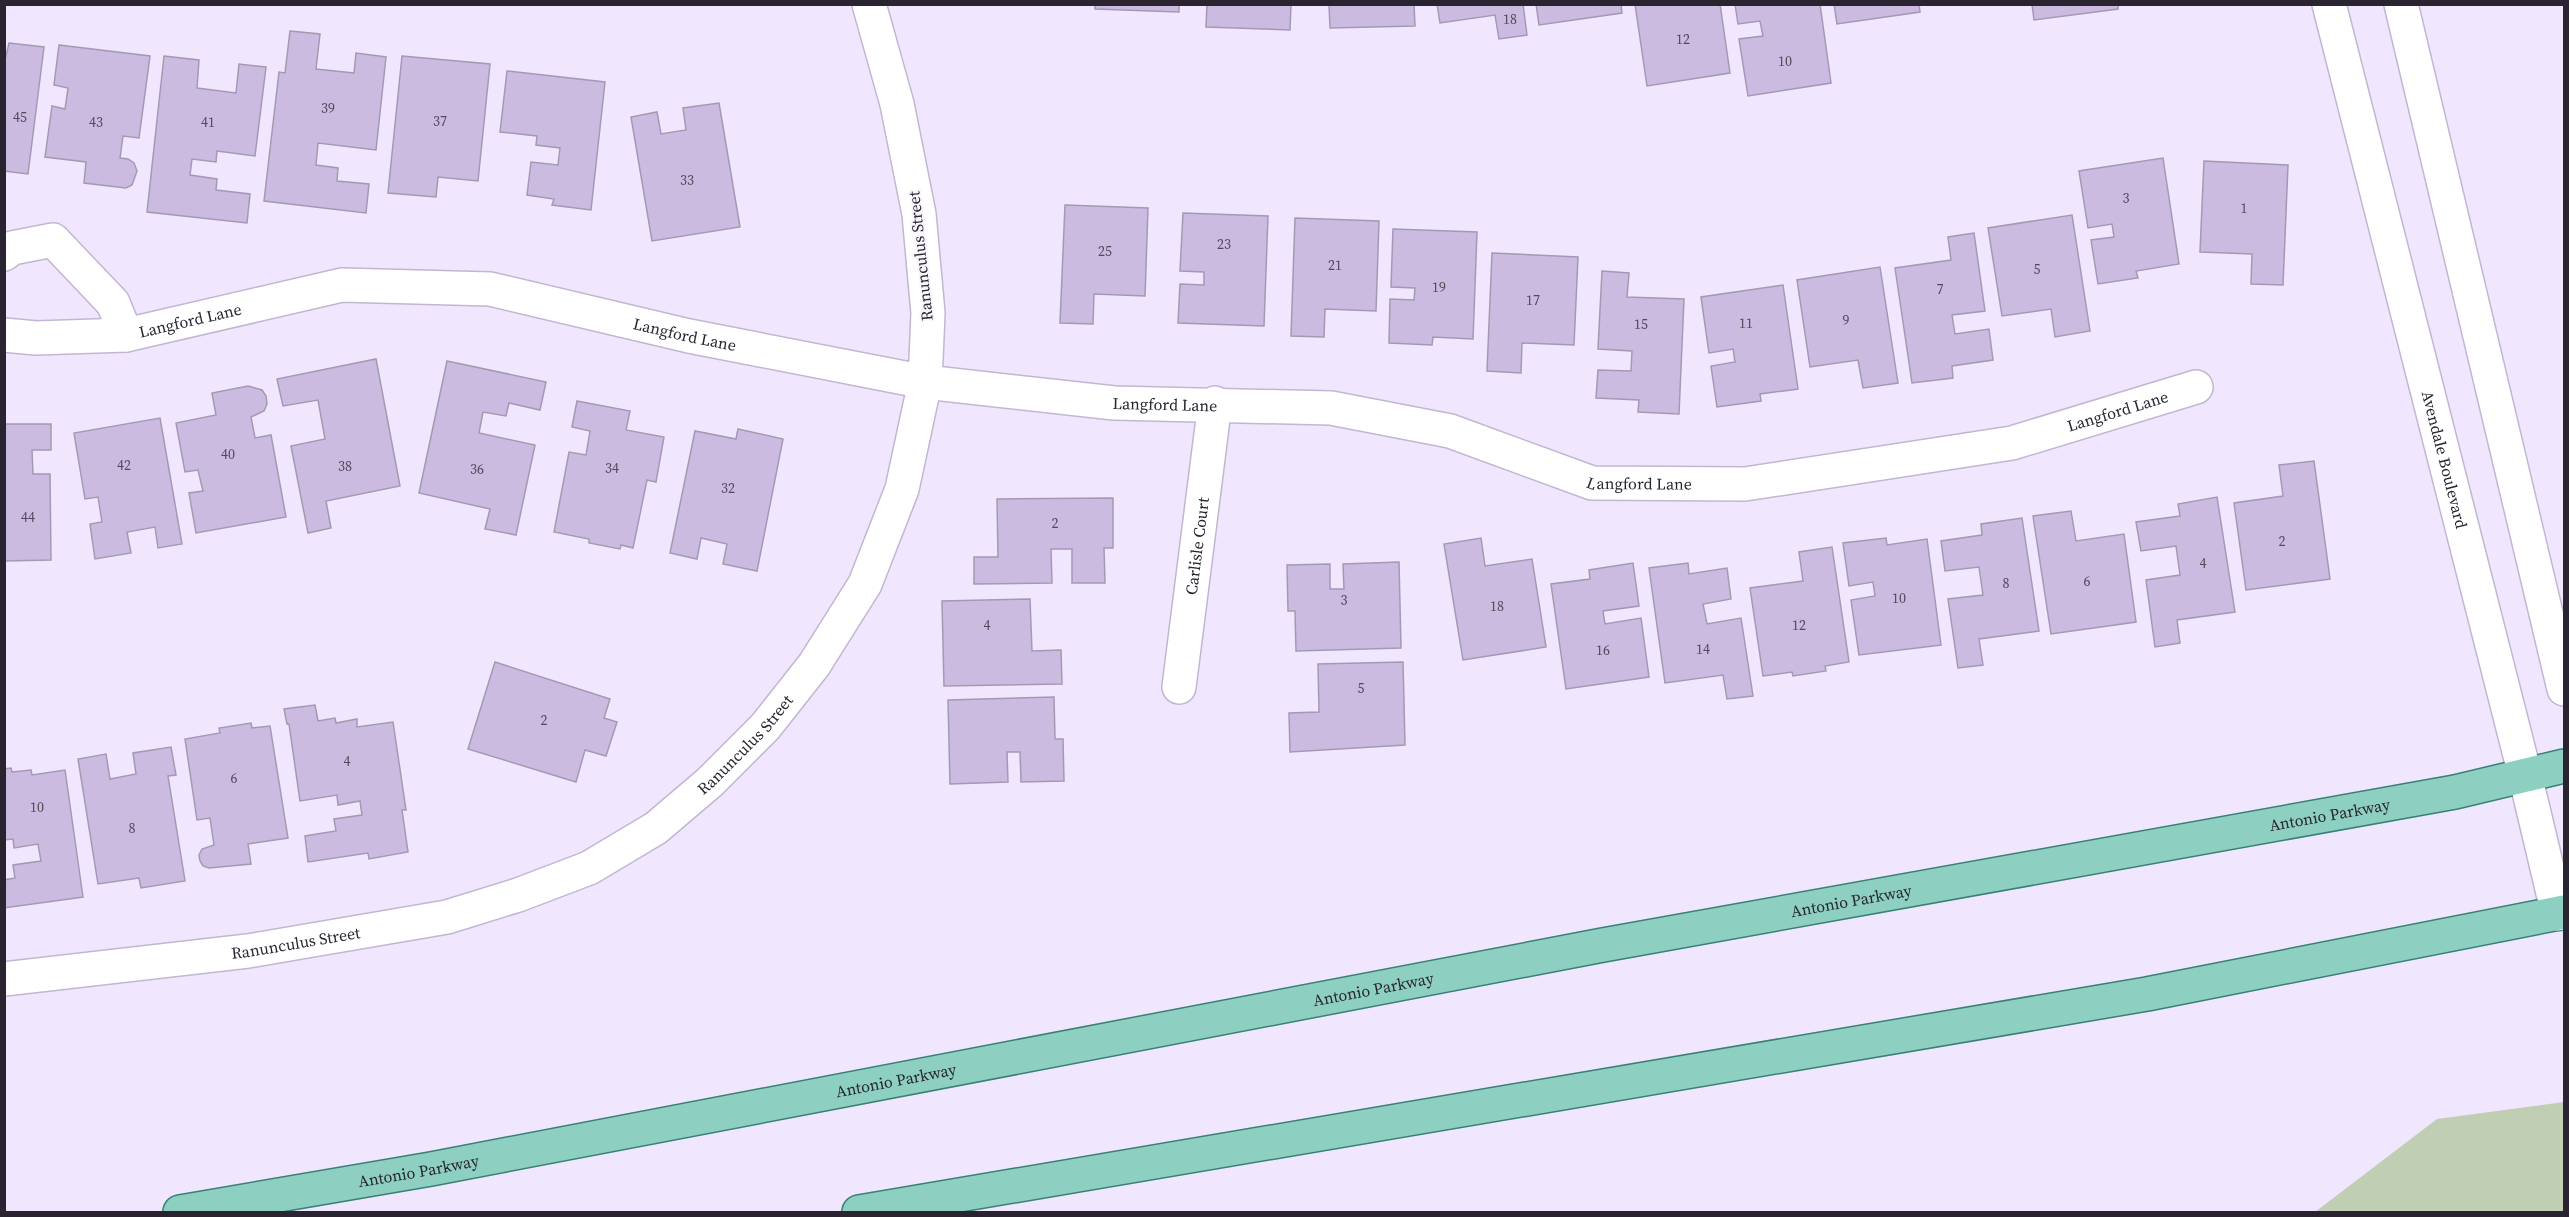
<svg xmlns="http://www.w3.org/2000/svg" width="2569" height="1217" font-family="'Source Serif 4',serif">
  <style>
    .green { fill: #c0ceb3 }
    .building { fill: #cbbbe1; stroke: #a499b4; stroke-width: 1.5 }
    .lines { fill: none; stroke-linecap: round; stroke-linejoin: round }
    .minor-casing { stroke: #c2b6d2; stroke-width: 36 }
    .tertiary-casing { stroke: #c2b6d2; stroke-width: 36 }
    .primary-casing { stroke: #398075; stroke-width: 36 }
    .minor { stroke: #fff; stroke-width: 33 }
    .tertiary { stroke: #fff; stroke-width: 33 }
    .primary { stroke: #8dd0c2; stroke-width: 33 }
    .labels { text-anchor: middle; dominant-baseline: central; stroke-width: 4.5; stroke-linejoin: round; paint-order: stroke }
    .number-label { font-size: 14px; fill: #524a5c }
    .street-label { font-size: 16px; fill: #29242f; stroke: #f9f7fd }
  </style>
  <rect width="100%" height="100%" fill="#f0e6fd"/>
  <path class="green" d="M2564,1102V1212H2315L2437,1119Z"/>
  <path class="building" d="M1095,4H1179V12L1095,9Z
    M1207,4H1291L1290,30L1206,27Z
    M1329,4H1414L1415,26L1330,28Z
    M1437,4H1523L1527,35L1499,39L1495,15L1440,23Z
    M1536,4H1621L1622,13L1539,25Z
    M1635,4H1720L1730,73L1647,86Z
    M1735,4H1820L1831,83L1748,96L1739,39L1763,36L1760,21L1738,24Z
    M1834,4H1919L1920,12L1837,24Z
    M2032,4H2118V9L2034,20Z
    M290,31L320,34L316,69L354,73L356,53L386,57L376,150L318,143L316,165L338,168L337,181L369,184L366,213L264,201L279,72L285,73Z
    M9,43L44,47L28,174L4,171V64Z
    M59,45L150,56L139,138L123,136L120,158L128,159L134,163L137,171L132,185L126,188L84,183L86,162L45,157L52,106L65,109L68,88L54,85Z
    M164,56L199,60L197,88L236,93L239,64L266,67L255,156L217,151L216,162L192,159L190,175L217,179L216,190L250,194L247,223L147,212Z
    M402,56L490,64L478,181L438,177L436,197L388,193Z
    M507,71L605,82L591,210L552,205L554,199L527,195L531,162L558,165L560,148L536,145L537,136L500,132Z
    M719,103L740,227L652,241L631,117L657,112L661,134L686,130L683,108Z
    M2163,158L2179,264L2136,271L2138,278L2098,284L2091,240L2114,237L2112,224L2088,228L2079,171Z
    M2204,161L2288,165L2283,285L2251,284L2252,254L2200,252Z
    M1065,205L1148,208L1145,296L1094,294L1093,324L1060,323Z
    M1183,213L1268,216L1264,326L1178,323L1180,284L1204,285V272L1180,271Z
    M2072,215L2090,331L2055,337L2051,309L2002,316L1988,228Z
    M1295,218L1379,221L1376,311L1325,309L1324,337L1291,336Z
    M1393,229L1477,232L1473,339L1433,337L1432,345L1389,343L1390,299L1414,300L1415,288L1391,287Z
    M1974,233L1985,311L1952,315L1955,334L1989,329L1993,360L1952,366L1953,378L1912,383L1895,268L1951,260L1948,237Z
    M1492,253L1578,257L1574,345L1522,343L1521,373L1487,371Z
    M1880,267L1898,383L1863,388L1858,360L1810,367L1797,280Z
    M1602,271L1629,273L1627,297L1684,299L1679,414L1638,412L1639,400L1596,398L1598,370L1631,371L1632,351L1598,349Z
    M1783,285L1798,389L1760,394L1761,401L1717,407L1711,366L1735,362L1733,349L1709,353L1701,297Z
    M376,359L400,486L326,501L331,528L308,533L291,446L325,439L318,400L283,406L277,379Z
    M447,361L546,382L540,410L509,403L506,416L483,412L479,433L535,445L516,535L485,529L490,509L419,493Z
    M248,386L262,390L266,396L267,404L264,411L251,417L255,438L271,435L286,517L196,533L189,493L203,491L198,470L185,472L176,423L216,415L212,393Z
    M577,401L630,411L626,430L664,437L656,482L647,480L633,548L621,545L620,549L589,543V539L554,532L569,452L586,455L590,431L572,427Z
    M160,418L182,544L158,548L155,527L127,532L131,553L95,559L90,524L102,522L98,497L85,499L74,433Z
    M4,424H51V450H32L33,474H50L51,560L4,561Z
    M738,429L783,439L757,571L723,564L727,544L701,538L697,559L670,553L695,431L736,439Z
    M2314,461L2330,579L2246,590L2234,503L2283,496L2279,465Z
    M2217,497L2235,612L2177,620L2180,643L2155,647L2146,580L2180,575L2176,546L2141,551L2136,522L2180,516L2178,504Z
    M1113,498V548H1104L1105,583H1072V549H1051L1052,583L974,584V557H998L997,499Z
    M2071,511L2076,541L2124,534L2136,622L2051,634L2033,516Z
    M2022,518L2039,631L1979,639L1983,665L1958,668L1948,599L1983,595L1979,567L1945,571L1941,541L1982,535L1981,524Z
    M1481,538L1485,566L1532,559L1546,647L1463,660L1444,544Z
    M1886,538L1887,545L1927,539L1941,645L1859,655L1851,600L1875,596L1873,582L1849,586L1843,543Z
    M1832,547L1849,662L1825,666L1826,671L1793,676L1792,672L1763,676L1750,588L1803,581L1799,552Z
    M1399,562L1401,648L1296,651L1295,611H1288L1287,565L1330,564V589H1344L1343,564Z
    M1633,563L1639,606L1603,611L1605,624L1641,618L1649,677L1566,689L1551,584L1590,579L1589,570Z
    M1688,563L1689,574L1727,568L1731,599L1703,604L1707,624L1741,618L1753,696L1727,699L1723,675L1665,683L1649,568Z
    M1030,599L1032,651L1061,650L1062,684L944,686L942,601Z
    M495,662L610,699L604,718L617,722L606,756L585,750L576,782L468,749Z
    M1403,662L1405,745L1290,752L1289,713L1319,712L1318,664Z
    M1054,697L1055,739H1063L1064,781L1021,782L1020,752H1007L1008,782L950,784L948,700Z
    M315,705L318,721L335,718L336,723L357,719V727L393,722L406,810H402L408,852L369,859L368,853L308,862L305,836L336,831L334,819L362,815L360,801L338,805L337,795L300,801L289,724H287L284,709Z
    M251,723L252,728L270,726L288,838L248,844L251,864L209,868L203,866L200,861L199,855L202,849L214,845L210,818L197,820L185,739L220,733L219,728Z
    M171,747L176,775L168,776L185,881L141,888L139,878L98,884L78,759L106,754L110,779L136,774L133,753Z
    M11,768L12,772L31,770L32,775L65,770L83,897L4,908V880L15,878L13,865L41,861L38,844L14,848L13,839L4,840V769Z"/>
  <g class="lines">
    <defs>
      <g id="minor">
        <path d="M4,254L12,248L53,240L113,303L126,335"/>
        <path id="s1" d="M4,335L36,338L126,335L342,285L490,289L689,336L925,382L1114,403L1331,408L1450,431L1592,483L1745,484L2012,443L2196,387"/>
        <path id="s2" d="M1179,687L1215,403"/>
        <path id="s3" d="M4,979L248,951L447,917L518,895L589,868L656,828L710,782L765,727L814,665L865,584L902,489L925,382L928,313L919,214L897,104L869,4"/>
      </g>
      <g id="tertiary">
        <path id="s4" d="M2329,4L2525,775L2558,914"/>
        <path d="M2401,4L2564,689"/>
      </g>
      <g id="primary">
        <path id="s5" d="M180,1212L431,1169L1603,945L2455,792L2564,766"/>
        <path d="M859,1212L2147,994L2564,912"/>
      </g>
    </defs>
    <use href="#minor" class="minor-casing"/>
    <use href="#tertiary" class="tertiary-casing"/>
    <use href="#primary" class="primary-casing"/>
    <use href="#minor" class="minor"/>
    <use href="#tertiary" class="tertiary"/>
    <use href="#primary" class="primary"/>
  </g>
  <g class="labels">
    <g class="number-label">
      <text x="1510" y="19">18</text>
      <text x="1683" y="39">12</text>
      <text x="1785" y="61">10</text>
      <text x="328" y="108">39</text>
      <text x="20" y="117">45</text>
      <text x="440" y="121">37</text>
      <text x="96" y="122">43</text>
      <text x="208" y="122">41</text>
      <text x="687" y="180">33</text>
      <text x="2126" y="198">3</text>
      <text x="2244" y="208">1</text>
      <text x="1224" y="244">23</text>
      <text x="1105" y="251">25</text>
      <text x="1335" y="265">21</text>
      <text x="2037" y="269">5</text>
      <text x="1439" y="287">19</text>
      <text x="1940" y="289">7</text>
      <text x="1533" y="300">17</text>
      <text x="1846" y="320">9</text>
      <text x="1746" y="323">11</text>
      <text x="1641" y="324">15</text>
      <text x="228" y="454">40</text>
      <text x="124" y="465">42</text>
      <text x="345" y="466">38</text>
      <text x="612" y="468">34</text>
      <text x="477" y="469">36</text>
      <text x="728" y="488">32</text>
      <text x="28" y="517">44</text>
      <text x="1055" y="523">2</text>
      <text x="2282" y="541">2</text>
      <text x="2203" y="563">4</text>
      <text x="2087" y="581">6</text>
      <text x="2006" y="583">8</text>
      <text x="1899" y="598">10</text>
      <text x="1344" y="600">3</text>
      <text x="1497" y="606">18</text>
      <text x="987" y="625">4</text>
      <text x="1799" y="625">12</text>
      <text x="1703" y="649">14</text>
      <text x="1603" y="650">16</text>
      <text x="1361" y="688">5</text>
      <text x="544" y="720">2</text>
      <text x="347" y="761">4</text>
      <text x="234" y="778">6</text>
      <text x="37" y="807">10</text>
      <text x="132" y="828">8</text>
    </g>
    <g class="street-label">
      <text transform="translate(920 256) rotate(-96)">Ranunculus Street</text>
      <text stroke="none"><textPath href="#s1" startOffset="188">Langford Lane</textPath></text>
      <text stroke="none"><textPath href="#s1" startOffset="692">Langford Lane</textPath></text>
      <text stroke="none"><textPath href="#s1" startOffset="1178">Langford Lane</textPath></text>
      <text stroke="none"><textPath href="#s1" startOffset="2150">Langford Lane</textPath></text>
      <text stroke="none"><textPath href="#s4" startOffset="470">Avendale Boulevard</textPath></text>
      <text stroke="none"><textPath href="#s1" startOffset="1664">Langford Lane</textPath></text>
      <text stroke="none"><textPath href="#s2" startOffset="142">Carlisle Court</textPath></text>
      <text stroke="none"><textPath href="#s3" startOffset="798">Ranunculus Street</textPath></text>
      <text stroke="none"><textPath href="#s5" startOffset="2186">Antonio Parkway</textPath></text>
      <text stroke="none"><textPath href="#s5" startOffset="1700">Antonio Parkway</textPath></text>
      <text stroke="none"><textPath href="#s3" startOffset="294">Ranunculus Street</textPath></text>
      <text stroke="none"><textPath href="#s5" startOffset="1214">Antonio Parkway</textPath></text>
      <text stroke="none"><textPath href="#s5" startOffset="728">Antonio Parkway</textPath></text>
      <text stroke="none"><textPath href="#s5" startOffset="242">Antonio Parkway</textPath></text>
    </g>
  </g>
  <rect width="2569" height="1217" fill="none" stroke="#29242f" stroke-width="12"/>
</svg>
